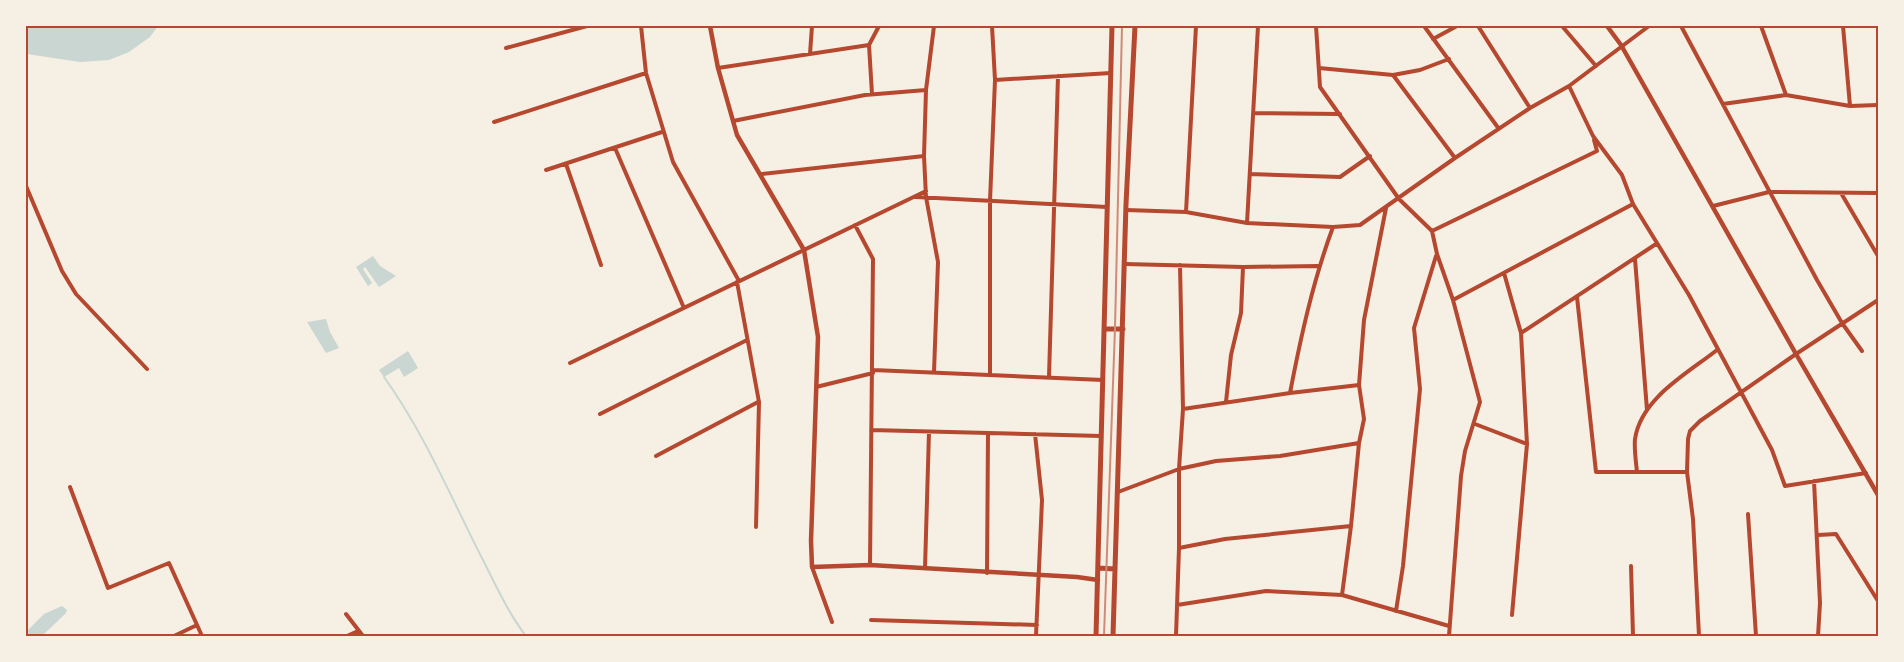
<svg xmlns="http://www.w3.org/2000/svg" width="1904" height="662" font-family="Manrope,sans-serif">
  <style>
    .water { fill: #c9d6d2 }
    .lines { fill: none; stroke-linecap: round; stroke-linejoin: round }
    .stream { stroke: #c9d6d2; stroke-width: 2 }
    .minor { stroke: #b5482f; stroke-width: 4 }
    .tertiary { stroke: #b5482f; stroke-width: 4.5 }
    .secondary { stroke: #b5482f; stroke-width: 5 }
    .rail { stroke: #cf8b77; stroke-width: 2 }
    .neatline { fill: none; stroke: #b5482f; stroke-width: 2 }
  </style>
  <rect width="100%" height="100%" fill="#f6efe4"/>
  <path class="water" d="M26,26H158L150,37L129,52L109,60L80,62L27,54Z
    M373,256L380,266L396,276L379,287L365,267L363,269L372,283L368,286L356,267Z
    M326,319L330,332L339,348L326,353L307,322Z
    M408,351L418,368L404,377L399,368L384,377L379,370Z
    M62,606L67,610L66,613L42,636H26V632L44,614Z"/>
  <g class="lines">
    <path class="stream" d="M384,377C425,434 453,502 485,564C497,588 509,614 526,636"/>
    <path class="minor" d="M641,26L646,73L673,162L739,281
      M1316,26L1320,87L1399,199L1432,231L1437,254L1453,300L1480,402L1465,451L1461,476L1449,636
      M1424,26L1499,129
      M1478,26L1530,108
      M1562,26L1596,66
      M1681,26L1817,280L1842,323L1862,351
      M1761,26L1786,95
      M1843,26L1850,106
      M1433,39L1457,26
      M506,48L587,26
      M810,54L812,26
      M718,68L869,45
      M1319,68L1393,75L1420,70L1449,59
      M1393,75L1455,158
      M995,80L1111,73
      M1569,86L1593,136L1622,175L1633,204L1689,295L1772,450L1785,486L1866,473
      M872,94L869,45L879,26
      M1723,104L1786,95L1850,106L1878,105
      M1253,113L1340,114
      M733,121L865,95L926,90
      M494,122L646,73
      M615,148L684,308
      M566,164L601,265
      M546,170L662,132
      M761,174L924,156
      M1250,174L1340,177L1370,156
      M26,186L62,271L76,294L147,369
      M1841,193L1878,256
      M916,197L1107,207
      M1713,206L1769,192L1878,193
      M1126,210L1186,212L1247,223L1333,227L1360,225L1455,158L1530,108L1569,86L1649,26
      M1186,212L1196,26
      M1247,223L1258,26
      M855,225L873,259L870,565
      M1432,231L1597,151L1594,140
      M1635,259L1647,410
      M1125,264L1243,267L1318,266
      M1504,273L1521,333L1527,444L1512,615
      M737,282L759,402L756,527
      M1577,297L1596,472H1687
      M1453,300L1633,204
      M1521,333L1656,244
      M570,363L926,191
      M873,370L1103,380
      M934,372L938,262L926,197L924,156L926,90L934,26
      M990,375V201L995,80L992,26
      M1049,377L1058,76
      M816,387L873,373
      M1290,393C1301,336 1313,281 1333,227
      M1226,402L1231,355L1241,313L1243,267
      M1183,409L1290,393L1359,385
      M600,414L747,340
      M1475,424L1527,444
      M871,430L1101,436
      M1035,434L1042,500L1036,636
      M656,456L758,402
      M1637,472C1636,462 1634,449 1635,439C1641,398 1688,373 1717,350
      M1814,481L1820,603L1818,636
      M70,487L108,588L169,563L202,636
      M1118,492L1179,469L1216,461L1280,456L1359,443
      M1748,514L1756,636
      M1818,535L1836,534L1878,601
      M1179,548L1225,539L1351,526
      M1631,566L1633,636
      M812,567L832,622
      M925,568L929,432
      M987,573L988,433
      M1342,595L1351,526L1359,443L1364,419L1359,385L1364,320L1386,208
      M1177,605L1266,591L1342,595L1449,626
      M1396,611L1403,566L1420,389L1414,328L1436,256
      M346,614L363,636
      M871,620L1037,625
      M174,636L197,625
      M347,636L358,631
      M1176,636L1179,548V469L1183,409L1180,265
      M1699,636L1693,519L1687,472L1688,439L1690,431L1700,421L1796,354L1878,300"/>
    <path class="tertiary" d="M710,26L718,68L737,135L804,250L818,337L811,541L812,567L870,565L1077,577L1098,580
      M1607,26L1621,45L1796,354L1878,495"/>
    <path class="secondary" d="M1104,329H1123
      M1098,568L1115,569
      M1096,636L1112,26
      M1113,636L1126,204L1135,26"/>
    <path class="rail" d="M1104,636L1115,328L1122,26"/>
  </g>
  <rect width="1904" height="662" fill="none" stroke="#f6efe4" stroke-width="54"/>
  <rect x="27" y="27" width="1850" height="608" class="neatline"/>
</svg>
